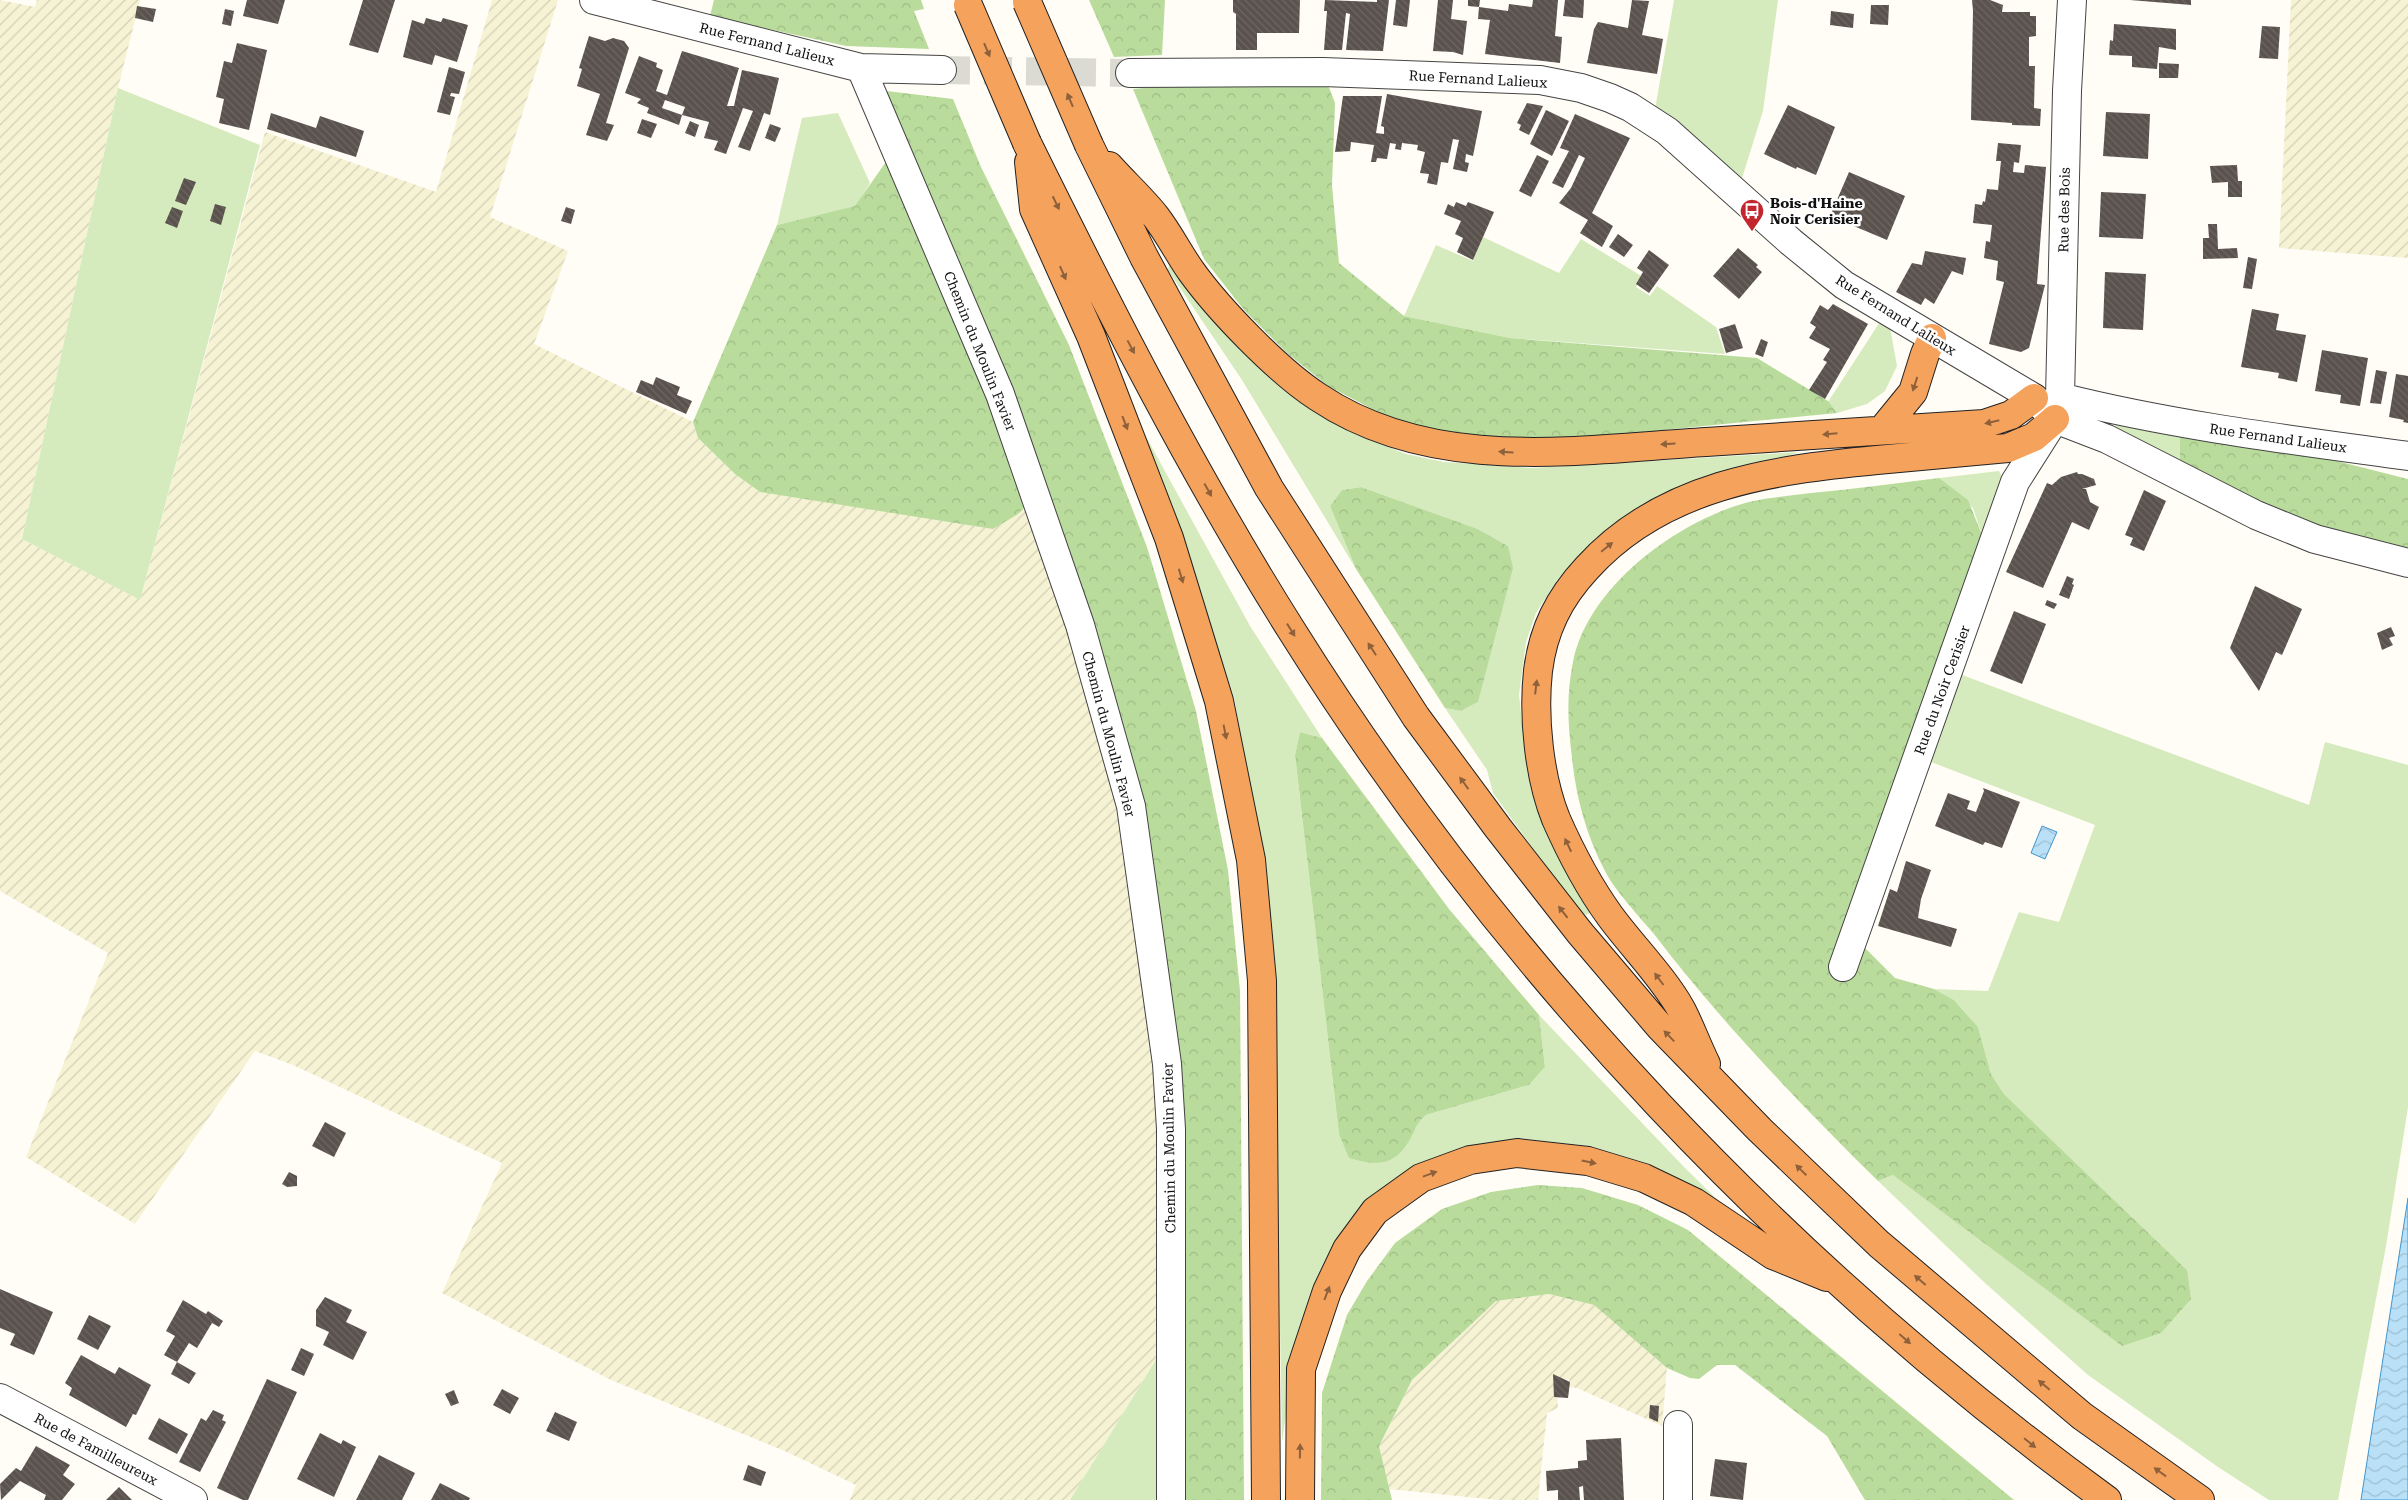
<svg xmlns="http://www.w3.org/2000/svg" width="2408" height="1500" font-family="'Roboto Serif',serif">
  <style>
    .farmland { fill: url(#farmland-furrows) }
    .grass { fill: #d5ebbd }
    .forest { fill: url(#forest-crowns) }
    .water { fill: url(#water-waves); stroke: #3f96cf }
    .building { fill: url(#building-back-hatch); fill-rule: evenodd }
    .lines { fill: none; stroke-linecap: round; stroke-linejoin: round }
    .minor-tunnel { stroke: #dbdad3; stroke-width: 28; stroke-dasharray: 28 14; stroke-linecap: butt }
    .minor-casing { stroke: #444; stroke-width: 30 }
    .highway-casing { stroke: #222; stroke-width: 30 }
    .minor { stroke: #fff; stroke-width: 28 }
    .highway { stroke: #f5a25d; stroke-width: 28 }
    .highway-bridge-casing { stroke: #222; stroke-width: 30; stroke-linecap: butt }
    .highway-bridge { stroke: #f5a25d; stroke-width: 28 }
    .oneway { fill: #8e613b }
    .labels { text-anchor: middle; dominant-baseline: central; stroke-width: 5; stroke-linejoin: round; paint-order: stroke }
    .street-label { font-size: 14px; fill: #111; stroke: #fff }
    .poi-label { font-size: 14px; font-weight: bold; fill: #111; stroke: #fff; text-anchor: start }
  </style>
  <defs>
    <pattern id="farmland-furrows" width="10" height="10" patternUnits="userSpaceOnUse" patternTransform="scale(1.25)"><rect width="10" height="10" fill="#f6f3d4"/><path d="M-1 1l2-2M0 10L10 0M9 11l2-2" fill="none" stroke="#d2cfb5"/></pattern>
    <pattern id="forest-crowns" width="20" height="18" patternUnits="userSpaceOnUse" patternTransform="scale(1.25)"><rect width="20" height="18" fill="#b9dc9c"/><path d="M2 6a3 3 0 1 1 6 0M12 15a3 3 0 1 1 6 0" fill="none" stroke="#9ebc85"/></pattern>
    <pattern id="water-waves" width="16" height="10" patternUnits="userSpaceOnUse" patternTransform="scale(1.25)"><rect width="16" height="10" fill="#b9e0f7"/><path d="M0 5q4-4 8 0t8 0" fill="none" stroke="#9ebfd3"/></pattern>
    <pattern id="building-back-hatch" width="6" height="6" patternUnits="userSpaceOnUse" patternTransform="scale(1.25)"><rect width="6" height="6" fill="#5a524d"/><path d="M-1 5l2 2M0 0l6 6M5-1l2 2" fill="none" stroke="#6d6662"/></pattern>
  </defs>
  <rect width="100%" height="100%" fill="#fffdf5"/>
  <path class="farmland" d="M0,0L35,7L37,0H140L118,88L22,539L140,600L265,132L436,192L492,0H558L490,217L568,251L534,344L693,422L698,438L735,474L760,492L1035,497L1150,930L1171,1335L1070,1500H850L856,1485L787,1452L611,1380L442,1293L502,1163L293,1065L255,1051L135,1224L26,1157L108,953L0,891Z
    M2291,0H2408V258L2279,248Z
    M1549,1294L1594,1305L1667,1368L1662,1426L1577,1388L1570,1387L1569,1379L1556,1380L1558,1408L1547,1413L1538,1500H1498L1389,1489L1379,1446L1412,1380L1496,1301Z"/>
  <path class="grass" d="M1674,0H1778L1763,111L1737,194L1653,121Z
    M118,88L260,145L140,600L22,539Z
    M838,113L870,183L856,206L777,225L802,118Z
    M1483,237L1559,273L1581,239L1643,277L1636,287L1650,296L1657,286L1716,327L1725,354L1510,338L1404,316L1436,245L1473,261Z
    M1170,259L1229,334L1282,389L1362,437L1406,454L1444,462L1532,468L1799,452L1640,509L1589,545L1557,580L1536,613L1526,642L1519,695L1527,767L1540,813L1593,912L1585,915L1558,883L1493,793L1487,770L1445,708L1461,711L1478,702L1508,546L1478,529L1361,487L1342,490L1330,506L1356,569L1242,380L1168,270Z
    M1887,311L1897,366L1885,391L1867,404L1837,413L1828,402Z
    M1127,402L1250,626L1322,738L1300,732L1295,755L1339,1134L1409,1141L1415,1126L1426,1115L1529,1085L1545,1067L1539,1015L1685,1168L1737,1219L1695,1187L1646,1163L1590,1146L1518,1138L1472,1145L1423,1162L1366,1205L1293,1363L1282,1442L1274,984L1263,859L1234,697L1179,533Z
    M2117,422L2180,430V468L2114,427Z
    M1999,471L2005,482L1982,535L1973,508L1939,478Z
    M1949,670L2309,805L2325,742L2408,765V1107L2386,1246L2338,1500H2269L2218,1467L2088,1375L1984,1282L1878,1181L1893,1175L2187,1270L2004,1094L1991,1074L1978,1027L1954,1000L1934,989L1988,991L2019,912L2059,922L2095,825L1918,757Z
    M1171,1335V1500H1070Z"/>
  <path class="forest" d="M714,0H921L924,9L914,11L929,49L846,46L710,16Z
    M1089,0H1165L1162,55L1114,57Z
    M1323,72L1335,103L1332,185L1339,263L1404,316L1510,338L1757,358L1828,401L1837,413L1543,442L1455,435L1417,427L1374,410L1328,386L1287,353L1244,310L1204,259L1133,89Z
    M870,89L953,99L981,167L1069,345L1147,547L1196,711L1228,870L1240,991L1244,1500H1171V1129L1131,805L1035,497L1018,514L993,529L760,492L735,474L698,438L693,422L777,225L855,206L895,149Z
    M2206,428L2408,479V563L2315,539L2180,468V430Z
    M1939,478L1968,500L1982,535L1854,937L1895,978L1934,989L1954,1000L1978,1027L1991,1074L2004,1094L2187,1270L2191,1299L2161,1333L2122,1346L1893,1175L1878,1181C1799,1103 1721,1022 1654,934C1639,916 1615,891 1605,871C1586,835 1576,797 1572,758C1568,724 1566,696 1573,662C1587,592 1663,533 1727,509C1755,498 1782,497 1811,493C1854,489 1897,483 1939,478Z
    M1361,487L1478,529L1508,546L1513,568L1478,702L1461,711L1445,708L1356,569L1330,506L1342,490Z
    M1300,732L1322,738L1449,909L1539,1015L1545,1067L1529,1085L1426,1115C1413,1127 1417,1128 1409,1141C1393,1168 1375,1165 1349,1158L1339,1134L1295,755Z
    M1538,1185L1582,1188L1638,1205L1688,1230L2014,1500H1865L1827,1436L1735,1365H1717L1699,1379L1690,1378L1667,1368L1594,1305L1549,1294L1496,1301L1412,1380L1379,1446L1392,1500H1321L1322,1393L1347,1315L1367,1281L1395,1243L1442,1209L1491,1192Z"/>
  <path class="water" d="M2042,826L2057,832L2045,859L2031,853Z
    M2408,1198V1500H2361Z"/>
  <path class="building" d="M247,0H285L278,24L243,16Z
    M363,0H395L378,53L349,45Z
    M1233,0H1300L1299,33H1257V50H1236V14L1233,12Z
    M1325,0L1377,2V0H1389L1383,51L1346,50L1350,14L1346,13L1342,50H1324L1327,11H1324Z
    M1396,0H1410L1407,27L1393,25Z
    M1438,0H1453L1451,19L1467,21L1463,55L1453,52L1433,51Z
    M1468,0H1480L1479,7L1468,6Z
    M1533,0H1558L1555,36L1562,37L1560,63L1485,54L1490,20L1478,19L1479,7L1508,11L1509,4L1532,7Z
    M1565,0H1584L1583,18L1563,16Z
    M1632,0L1649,1L1642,35L1663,39L1657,74L1587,63L1594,29L1598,22L1628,28Z
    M1972,0H1990L2003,5L2002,12H2030V16H2036V36L2029,37V66H2035L2034,108L2041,109L2040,126L2012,125V123L1971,120L1973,11Z
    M2130,0H2191V5Z
    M1871,5H1889L1888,25L1870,24Z
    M137,6L156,9L153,22L135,18Z
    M225,9L234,11L231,26L222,24Z
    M1831,11L1854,14L1853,28L1830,25Z
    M426,18L441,22L443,18L468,25L457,62L435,55L432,65L403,57L412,20L424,24Z
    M2114,24L2176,29V50L2159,47L2157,69L2132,67V56L2109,55L2110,40L2113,41Z
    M2262,26L2280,27L2278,59L2259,58Z
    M589,36L605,41L613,38L624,41L629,48L606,123L614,125L607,141L586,135L600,94L577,86L582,69L579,68Z
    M237,43L267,50L249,130L219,123L224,99L216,97L224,61L232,63Z
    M682,51L739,68L727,106H734L742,70L779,78L770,115L764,113L750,151L738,147L753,111L743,108L726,154L714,150L718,141L704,138L709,122L682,115L679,125L647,113L649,108L637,103L641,99L625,93L639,56L657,63L656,67L663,70L656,91L667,95ZM665,100L685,107L682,115L662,108Z
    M2159,63L2179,64L2178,78H2159Z
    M449,67L465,72L459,94L451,93L450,96L455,97L450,115L437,112Z
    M1387,94L1482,111L1473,156L1466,154L1465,162L1469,163L1467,172L1453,169L1459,140L1453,139L1448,163L1441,162L1437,185L1427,183L1429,174L1420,173L1425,152L1417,150L1418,145L1402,143L1401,150L1395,149L1396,144L1390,143L1387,159L1377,158L1376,162H1371L1374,145L1351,142L1350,151L1335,152L1343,96H1382L1376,133L1384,134V127L1381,126Z
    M1527,103L1543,106L1529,135L1519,130L1521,125L1517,123Z
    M1788,105L1835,127L1816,175L1797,167L1796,169L1764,154Z
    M1546,110L1569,121L1552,156L1530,144Z
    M2106,112L2150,114L2148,159L2103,156Z
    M271,113L316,128L320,116L364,131L356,157L267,129Z
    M1575,114L1630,138L1592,213L1613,226L1602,247L1580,233L1588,220L1559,203L1571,188L1585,158L1579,155L1563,188L1552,183L1569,151L1560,148Z
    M642,119L657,124L651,138L637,133Z
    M690,121L699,125L695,137L685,133Z
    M770,124L781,128L775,142L765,138Z
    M1998,143L2021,145L2019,163L2014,162L2013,172L2024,173L2025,165L2046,167L2037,284L2045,285L2029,348L2021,352L1989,344L2004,282L1996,280L1998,261L1984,258L1986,241L1990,242L1992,225L1973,223L1975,204L1982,205L1983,201L1985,202L1987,189L1998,190L2001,161H1996Z
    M1537,155L1549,161L1531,197L1519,191Z
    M2237,165L2238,181H2242V197H2228V182L2212,183L2210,166Z
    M1849,172L1905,196L1887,240L1830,216Z
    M184,178L196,182L186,205L175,201Z
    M2101,192L2146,194L2143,239L2099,237Z
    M1456,202L1466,206L1468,202L1494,212L1473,260L1457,252L1463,238L1455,234L1461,221L1444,214L1448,204L1454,207Z
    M215,204L226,207L221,225L210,221Z
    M172,207L183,211L177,228L165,223Z
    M566,207L575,210L571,224L561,221Z
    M2208,224H2217L2218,249L2237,248L2238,258L2203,259V238H2209Z
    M1618,234L1633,245L1624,257L1609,247Z
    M1738,248L1758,265L1756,267L1762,272L1739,299L1713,276Z
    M1649,250L1669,265L1649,293L1636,284L1643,272L1637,268Z
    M1925,251L1966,258L1963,275L1952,271L1934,304L1925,298L1921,305L1896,292L1912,263L1922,265Z
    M2248,257L2257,259L2252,289L2243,288Z
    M2105,272L2146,274L2143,330L2103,328Z
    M1833,304L1868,324L1825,399L1809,390L1827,362L1823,360L1830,349L1809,338L1816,327L1810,323L1820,305L1828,310Z
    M2252,309L2279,314L2276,330L2306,335L2297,382L2278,378L2279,373L2241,367Z
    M1735,324L1743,348L1726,353L1719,329Z
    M1761,339L1768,342L1763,357L1755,354Z
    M2322,350L2368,358L2360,406L2340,403L2341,395L2315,391Z
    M2376,370L2387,372L2381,404L2370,403Z
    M2396,374L2408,376V423L2403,422L2404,420L2389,417Z
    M656,377L680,387L677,395L692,401L686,414L636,392L641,380L653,385Z
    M2077,472L2078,474H2082L2094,479L2096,485L2082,489H2086L2090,502L2099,507L2089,530L2072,522L2043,588L2006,572L2047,483L2052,485L2061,477Z
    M2144,490L2166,501L2144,551L2130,545L2133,538L2125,535Z
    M2067,576L2074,579L2072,584L2074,585L2069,599L2059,595Z
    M2255,586L2302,609L2282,655L2276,652L2259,691L2230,648Z
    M2047,600L2057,604L2054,609L2045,605Z
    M2014,611L2046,624L2022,684L1990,671Z
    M2391,627L2395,636L2389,638L2393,645L2382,650L2377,633Z
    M1983,788L2020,802L2002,848L1985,842L1983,845L1935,826L1948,793L1970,801L1967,809L1976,812L1984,791Z
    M1906,861L1931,870L1921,899L1918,918L1957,929L1951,947L1878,926L1890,889L1897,892Z
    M325,1122L346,1133L334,1157L312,1146Z
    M289,1172L297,1176V1186L287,1187L282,1184Z
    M0,1289L53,1312L34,1355L10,1345L15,1334L0,1328Z
    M325,1297L352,1310L346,1322L367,1332L353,1360L323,1345L329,1332L316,1326V1310Z
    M183,1300L206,1314L208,1311L223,1321L219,1327L212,1323L197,1348L189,1343L177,1362L196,1373L189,1384L171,1374L177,1362L164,1355L175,1336L166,1331Z
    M89,1315L111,1326L98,1350L77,1339Z
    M301,1348L314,1354L304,1376L291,1370Z
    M81,1355L115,1374L119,1367L151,1385L136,1415L133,1414L126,1427L69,1395L72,1388L65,1383Z
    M1553,1374L1570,1382L1568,1398L1554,1397Z
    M267,1379L297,1392L248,1500H243L217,1488Z
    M502,1389L519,1398L510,1414L493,1405Z
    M454,1390L459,1403L451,1406L445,1394Z
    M1650,1405L1659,1406L1658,1422L1649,1418Z
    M213,1410L224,1415L222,1420L226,1422L200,1472L179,1462L201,1418L206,1421Z
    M555,1412L577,1422L569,1441L546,1431Z
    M159,1418L188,1434L177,1454L148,1439Z
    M320,1433L341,1444L343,1440L356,1447L334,1497L297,1479Z
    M1621,1438L1624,1500H1584L1583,1486L1579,1487L1580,1500H1558V1490L1547,1491L1546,1471L1578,1468V1461L1587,1460L1586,1440Z
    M36,1446L70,1465L63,1475L75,1484L62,1500H44L46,1495L20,1481L1,1500L0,1484L16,1468L21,1471Z
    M379,1455L415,1473L402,1500H356Z
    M1715,1459L1747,1463L1743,1500L1710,1496Z
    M748,1465L766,1472L761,1486L743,1480Z
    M440,1483L470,1498L469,1500H431Z
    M119,1487L132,1500H106Z"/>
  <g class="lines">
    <path class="minor-tunnel" d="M942,70L1130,73"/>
    <defs>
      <path id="minor" d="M594,0L861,68L942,70
        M861,68L1000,394L1080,625L1131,806L1167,1064L1171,1129V1500
        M1130,73L1323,72L1540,80L1581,88L1610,98L1630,107L1667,131L1791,242L1844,285L2034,398L2055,419L2107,439L2256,515L2315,539L2408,563
        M2060,397C2175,426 2292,440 2408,456
        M1843,967L2015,482L2055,419L2060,397L2067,91L2072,0
        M0,1398L193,1500
        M1678,1425V1500"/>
      <path id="highway" d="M1027,143C1109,309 1193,474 1292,631C1504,969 1785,1266 2107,1500
        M1089,145L1144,257L1269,488L1416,717L1498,828L1580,933L1660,1027L1760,1130L1879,1244L2082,1416L2200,1500
        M1029,162L1034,209L1091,336L1169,538L1219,701L1251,860L1262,981L1266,1500
        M1109,166C1124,183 1142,199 1156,217C1169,234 1179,254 1191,271C1219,310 1278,371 1318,397C1433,474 1576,450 1706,442C1798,436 1891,430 1984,424L2011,415L2034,398
        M1882,430L1913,392L1925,354L1932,338
        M1706,1064C1697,1046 1690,1026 1681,1009C1663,977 1632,946 1610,916C1589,887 1571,853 1556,819C1539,777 1533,716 1538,671C1543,630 1559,598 1587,568C1662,485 1771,470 1877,460C1921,456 1964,452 2008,448L2034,437L2055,419
        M1300,1500L1301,1369L1327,1291L1347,1249L1375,1211L1421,1178L1470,1160L1517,1153L1588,1161L1644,1178L1694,1202L1773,1255L1827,1277"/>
    </defs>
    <use href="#minor" class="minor-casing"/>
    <use href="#highway" class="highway-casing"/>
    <use href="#minor" class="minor"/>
    <use href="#highway" class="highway"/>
    <defs>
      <path id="highway-bridge" d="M1027,2L1089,145
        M968,5L1027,143"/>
    </defs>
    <use href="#highway-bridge" class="highway-bridge-casing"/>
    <use href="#highway-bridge" class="highway-bridge"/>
  </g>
  <defs><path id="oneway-solid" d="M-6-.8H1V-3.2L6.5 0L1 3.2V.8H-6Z" transform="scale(1.25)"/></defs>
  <g class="oneway">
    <use href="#oneway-solid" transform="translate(987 50) rotate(67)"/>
    <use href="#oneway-solid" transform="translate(1070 100) rotate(-113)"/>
    <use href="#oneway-solid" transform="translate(1056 203) rotate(64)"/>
    <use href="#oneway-solid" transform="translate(1063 273) rotate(66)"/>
    <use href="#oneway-solid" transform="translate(1131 347) rotate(62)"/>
    <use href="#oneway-solid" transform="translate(1915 384) rotate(108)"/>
    <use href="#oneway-solid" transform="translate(1992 422) rotate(167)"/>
    <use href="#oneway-solid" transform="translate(1125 423) rotate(69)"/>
    <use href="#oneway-solid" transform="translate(1830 434) rotate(175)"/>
    <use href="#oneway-solid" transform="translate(1668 444) rotate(176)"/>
    <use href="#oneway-solid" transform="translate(1506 452) rotate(-177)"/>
    <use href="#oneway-solid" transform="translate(1208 490) rotate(61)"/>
    <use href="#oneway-solid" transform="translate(1607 547) rotate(-39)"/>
    <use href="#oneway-solid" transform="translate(1181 576) rotate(73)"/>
    <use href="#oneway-solid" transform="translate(1291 630) rotate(58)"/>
    <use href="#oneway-solid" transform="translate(1372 649) rotate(-123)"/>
    <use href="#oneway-solid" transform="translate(1536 687) rotate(-83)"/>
    <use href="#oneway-solid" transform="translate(1225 732) rotate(79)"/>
    <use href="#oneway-solid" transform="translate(1464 783) rotate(-126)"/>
    <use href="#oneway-solid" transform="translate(1568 845) rotate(-115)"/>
    <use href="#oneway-solid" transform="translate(1563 912) rotate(-128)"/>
    <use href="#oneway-solid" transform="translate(1659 979) rotate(-127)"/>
    <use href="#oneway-solid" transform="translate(1669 1036) rotate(-134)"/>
    <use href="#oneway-solid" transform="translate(1589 1162) rotate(12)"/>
    <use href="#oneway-solid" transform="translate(1801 1170) rotate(-136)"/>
    <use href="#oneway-solid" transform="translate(1430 1174) rotate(-20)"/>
    <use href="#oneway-solid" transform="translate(1920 1280) rotate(-139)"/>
    <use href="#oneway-solid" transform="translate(1327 1293) rotate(-69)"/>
    <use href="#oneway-solid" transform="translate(1905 1339) rotate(41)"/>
    <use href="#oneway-solid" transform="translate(2044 1385) rotate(-140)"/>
    <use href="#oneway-solid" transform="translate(2030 1443) rotate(39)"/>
    <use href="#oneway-solid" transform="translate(1300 1451) rotate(-89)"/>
    <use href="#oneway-solid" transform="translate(2160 1472) rotate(-144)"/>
  </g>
  <defs>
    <symbol id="bus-pin" viewBox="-11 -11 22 30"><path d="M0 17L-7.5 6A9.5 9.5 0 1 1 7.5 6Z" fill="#c4262e" stroke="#fff"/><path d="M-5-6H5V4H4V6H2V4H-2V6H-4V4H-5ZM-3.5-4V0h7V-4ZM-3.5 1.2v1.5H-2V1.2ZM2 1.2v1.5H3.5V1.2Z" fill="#fff"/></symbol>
  </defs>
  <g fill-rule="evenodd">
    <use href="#bus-pin" x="1738" y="197" width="28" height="38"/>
  </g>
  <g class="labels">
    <g class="street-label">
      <text transform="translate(767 44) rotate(14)">Rue Fernand Lalieux</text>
      <text transform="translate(1478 79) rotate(3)">Rue Fernand Lalieux</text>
      <text transform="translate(2064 210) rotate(-89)">Rue des Bois</text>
      <text transform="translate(1896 315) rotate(32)">Rue Fernand Lalieux</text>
      <text transform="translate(980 351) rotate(68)">Chemin du Moulin Favier</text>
      <text transform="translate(2278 438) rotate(8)">Rue Fernand Lalieux</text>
      <text transform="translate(1942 690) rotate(-70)">Rue du Noir Cerisier</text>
      <text transform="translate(1109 734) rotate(75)">Chemin du Moulin Favier</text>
      <text transform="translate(1169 1148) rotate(-91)">Chemin du Moulin Favier</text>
      <text transform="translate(96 1449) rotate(28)">Rue de Familleureux</text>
    </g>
    <g class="poi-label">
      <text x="1770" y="203">Bois-d'Haine<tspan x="1770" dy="16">Noir Cerisier</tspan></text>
    </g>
  </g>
</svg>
